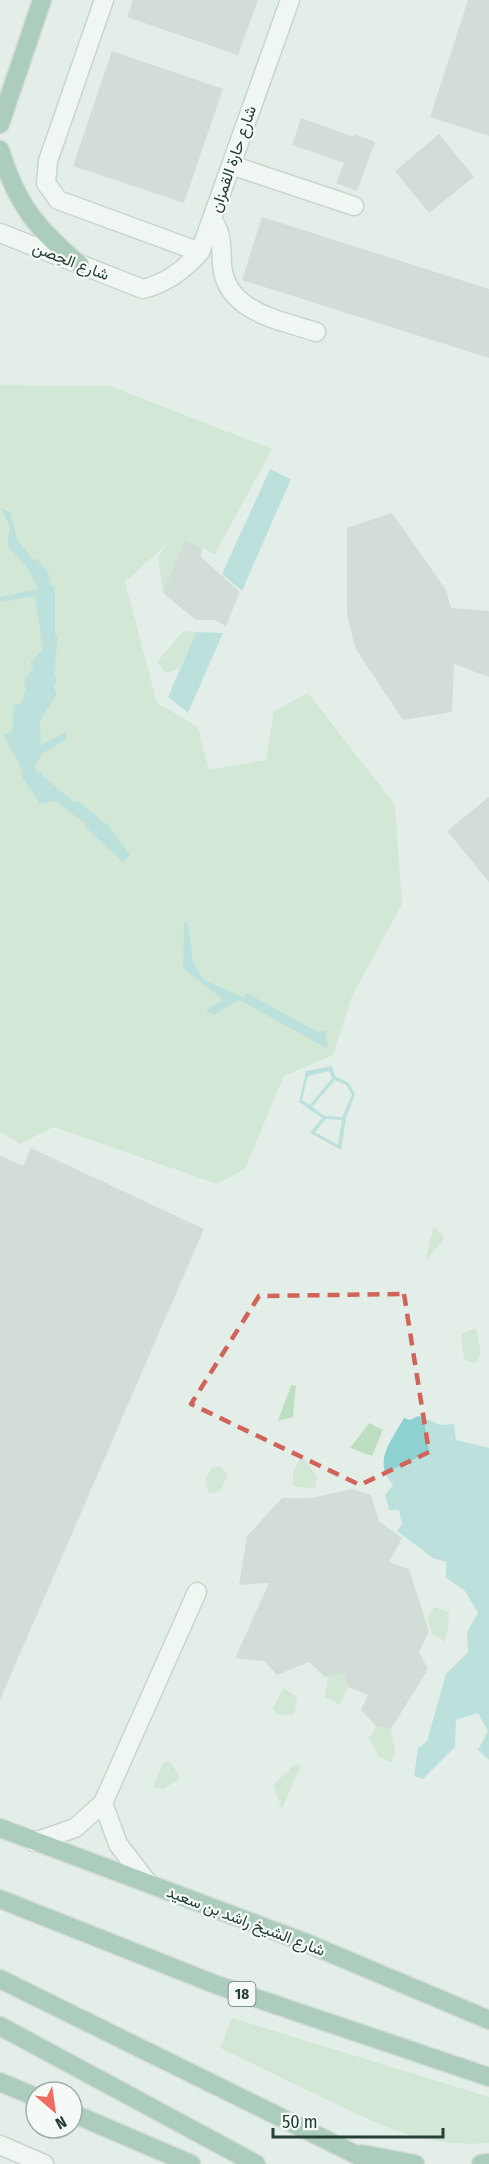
<svg xmlns="http://www.w3.org/2000/svg" width="489" height="2164" font-family="'Fira Sans Condensed',Vazirmatn,sans-serif">
  <style>
    .green { fill: #bedec1 }
    .water { fill: #8dd1d1; fill-rule: evenodd }
    .building { fill: #bac8c0 }
    .lines { fill: none; stroke-linecap: round; stroke-linejoin: round }
    .minor-casing { stroke: #a7b6ae; stroke-width: 21 }
    .major-casing { stroke: #c2c9c6; stroke-width: 21 }
    .minor { stroke: #fff; stroke-width: 18 }
    .major { stroke: #69a28a; stroke-width: 18 }
    .marked { fill: none; stroke: #d16459; stroke-width: 4.5; stroke-dasharray: 12 8; stroke-linejoin: round }
    .labels { text-anchor: middle; dominant-baseline: central; stroke-width: 4.5; stroke-linejoin: round; paint-order: stroke }
    .shield { fill: #f5faf7; stroke: #63776e; stroke-width: 1.5 }
    .shield-label { font-size: 15px; font-weight: bold; fill: #243f33 }
    .street-label { font-size: 16px; fill: #243f33; stroke: #f5faf7 }
  </style>
  <rect width="100%" height="100%" fill="#e4eee8"/>
  <path class="green" d="M0,385L110,386L272,449L215,554L185,539L163,593L158,557L168,543L125,582L157,703L198,727L209,770L266,760L274,711L308,693L395,805L402,904L352,996L333,1055L284,1076L245,1169L217,1184L54,1127L20,1144L0,1132Z
    M183,631L196,632L180,668L166,673L157,662Z
    M434,1226L445,1238L425,1261Z
    M476,1328L481,1353L475,1364L464,1359L461,1334Z
    M291,1385L296,1386L293,1417L278,1421Z
    M369,1423L383,1430L372,1456L350,1448Z
    M302,1456L317,1477L315,1489L293,1486V1471Z
    M220,1466L228,1474L221,1490L209,1494L205,1480L211,1469Z
    M434,1607L449,1612L448,1630L444,1642L432,1634L427,1618Z
    M344,1673L348,1687L340,1705L325,1697L328,1676Z
    M284,1688L297,1697L294,1714L277,1715L273,1708Z
    M376,1726L391,1729L395,1752L391,1762L378,1756L369,1738Z
    M170,1761L180,1778L164,1789L153,1788L162,1764Z
    M295,1764L301,1765L282,1809L273,1785Z
    M232,2018L489,2097V2143C423,2148 377,2124 319,2096C286,2080 253,2064 220,2048Z"/>
  <path class="water" d="M270,469L291,479L242,591L222,574Z
    M1,508L10,512L17,539L34,560L37,559L48,572L51,586H55V634L58,636L54,676L58,680L53,686L57,694L40,721L41,745L67,731L66,740L43,753L34,768L75,803L78,801L108,825L130,855L123,862L84,826L86,824L55,801L40,804L20,774L23,772L3,734L12,732L14,705L21,703L26,689L24,679L34,667L30,663L43,649L35,596L0,602V597L38,589L28,569L7,545L10,527Z
    M196,632L223,633L188,713L168,697Z
    M184,921L188,922L193,962L204,980L243,997L247,993L318,1032L325,1030L328,1049L239,1000L214,1015L205,1010L223,1000L183,968Z
    M332,1066L335,1076L349,1083L355,1094L346,1118L341,1150L310,1133L322,1118L299,1102L306,1071ZM329,1071L332,1078L310,1105L302,1100L308,1076ZM335,1080L346,1085L352,1095L342,1117L325,1116L312,1107ZM326,1119L342,1120L338,1145L315,1132Z
    M418,1416L441,1425L454,1424L456,1440L489,1448V1760L478,1750L488,1731L478,1713L456,1720L455,1747L423,1779L414,1776L418,1748L427,1741L446,1674L468,1652L467,1632L478,1613L465,1591L446,1578V1562L433,1558L397,1531L402,1524L399,1510H389L385,1495L393,1485C372,1461 391,1442 404,1418L410,1420Z"/>
  <path class="building" d="M133,0H258L238,55L127,17Z
    M468,0H489V136L430,117Z
    M112,51L223,89L184,203L73,166Z
    M301,118L353,137L355,134L375,142L357,191L336,183L344,163L292,145Z
    M439,134L474,177L429,213L395,171Z
    M262,217L489,289V358L242,280Z
    M392,513L446,590L451,608L489,611V677L454,664L452,712L403,720L355,648L347,614V528Z
    M185,539L202,548L201,557L240,592L226,626L214,620H196L163,593Z
    M489,797V882L447,831Z
    M31,1148L204,1229L0,1700V1155L23,1166Z
    M352,1489L371,1495L379,1521L402,1538L389,1562L409,1569L429,1631L419,1652L428,1669L391,1729L376,1726L361,1710L368,1695L348,1687L344,1673L325,1677L309,1662L277,1675L264,1661L235,1658L269,1583L239,1585L247,1536L282,1498H311Z"/>
  <g class="lines">
    <defs>
      <path id="minor" d="M104,0L48,161L46,183L58,200L200,252
        M231,165L354,206
        M212,220C223,233 221,248 222,264C225,312 280,320 316,332
        M0,233L143,289C167,283 184,270 200,252L290,0
        M103,1803L118,1844L148,1883
        M34,1842L75,1828L103,1803L197,1592
        M0,2145L44,2164"/>
      <path id="major" d="M0,124L42,0
        M0,150C17,205 37,229 80,265
        M0,1828L304,1942L489,2020
        M0,1899L217,1985L489,2077
        M0,1979L375,2164
        M0,2026L256,2164
        M0,2082L36,2097
        M72,2113L191,2164
        M362,2154L415,2164
        M481,2164L489,2163"/>
    </defs>
    <use href="#minor" class="minor-casing"/>
    <use href="#major" class="major-casing"/>
    <use href="#minor" class="minor"/>
    <use href="#major" class="major"/>
  </g>
  <path d="M0 0H489V2164H0ZM404,1294L429,1452L360,1485L191,1404L259,1296Z" fill="#e4eee8" fill-opacity=".55" fill-rule="evenodd"/>
  <path class="marked" d="M404,1294L429,1452L360,1485L191,1404L259,1296Z"/>
  <g class="labels">
    <rect class="shield" x="228.5" y="1982" width="27" height="24" rx="4.5"/>
    <g class="shield-label">
      <text x="242" y="1994">18</text>
    </g>
    <g class="street-label">
      <text transform="translate(233 159) rotate(-71)">شارع حارة القمزان</text>
      <text transform="translate(71 261) rotate(21)">شارع الحِصن</text>
      <text transform="translate(246 1921) rotate(21)">شارع الشيخ راشد بن سعيد</text>
    </g>
  </g>
  <g transform="translate(54 2110) rotate(151)"><circle r="28" fill="#f5faf7" stroke="#a1afa9" stroke-width="1.5"/>
  <path d="M0-4.5L10 22L0 15L-10 22Z" fill="#f06b60"/>
  <text y="-9" font-size="16" font-weight="bold" text-anchor="middle" fill="#243f33">N</text>
  </g>
  <path d="M273 2128v9h170v-9" fill="none" stroke="#243f33" stroke-width="3"/>
  <text x="282" y="2128" font-size="18" fill="#243f33" stroke="#f5faf7" stroke-width="4.5" paint-order="stroke">50 m</text>
</svg>
